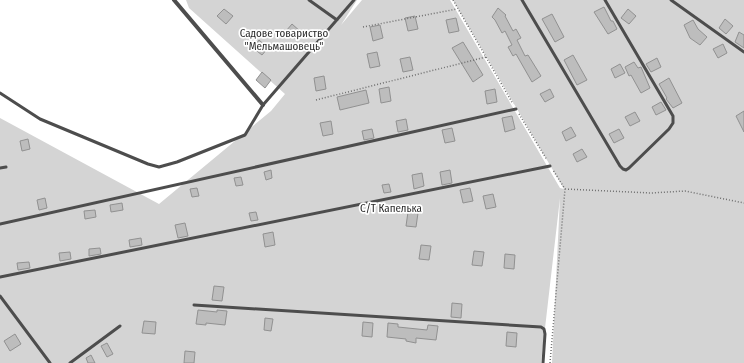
<svg xmlns="http://www.w3.org/2000/svg" width="744" height="363" font-family="'Fira Sans Condensed',sans-serif">
  <style>
    .green { fill: #d4d4d4 }
    .building { fill: #bdbdbd; stroke: #919191 }
    .lines { fill: none; stroke-linecap: round; stroke-linejoin: round }
    .path { stroke: #6f6f6f; stroke-width: 1.5; stroke-dasharray: 1 2; stroke-linecap: butt }
    .lane { stroke: #4d4d4d; stroke-width: 3 }
    .street { stroke: #4d4d4d; stroke-width: 4 }
    .labels { text-anchor: middle; dominant-baseline: central; stroke-width: 3.5; stroke-linejoin: round; paint-order: stroke }
    .park-label { font-size: 11px; fill: #2b2b2b; stroke: #fff }
  </style>
  <rect width="100%" height="100%" fill="#fff"/>
  <path class="green" d="M186,0H357L341,25L362,0H450L560,188L564,189L453,0H744V363H552L560,198L541,363H0V118L159,204L271,111L285,94L189,8Z"/>
  <path class="building" d="M604,7L611,21H613L617,29L608,34L594,12Z
    M498,8L506,15L505,16L513,31L516,29L521,38L517,40L525,56L528,55L541,76L532,82L516,54L513,56L508,47L512,45L505,31L502,33L495,20L492,17Z
    M224,9L233,16L226,24L217,16Z
    M628,9L636,16L629,24L621,18Z
    M552,14L564,37L555,42L542,19Z
    M415,16L418,29L408,31L405,18Z
    M456,18L459,31L449,33L446,20Z
    M725,19L733,26L726,34L719,28Z
    M693,20L698,29L707,37L700,45L690,38L684,25Z
    M292,24L301,32L295,39L286,31Z
    M380,25L383,38L373,41L370,27Z
    M739,32L744,35V48L735,42Z
    M259,40L268,48L262,55L253,48Z
    M463,42L483,75L473,82L452,48Z
    M723,44L727,53L718,58L713,49Z
    M377,52L380,66L370,68L367,54Z
    M573,55L587,80L577,85L564,60Z
    M410,57L413,70L403,72L400,59Z
    M657,58L661,67L651,72L646,64Z
    M634,62L638,68L641,67L650,88L641,93L631,75L629,76L625,67Z
    M620,64L625,73L615,78L611,69Z
    M262,72L271,80L265,88L256,80Z
    M324,76L326,89L316,91L314,78Z
    M669,78L682,103L673,108L666,99L667,98L659,84Z
    M389,87L391,101L381,103L379,89Z
    M495,89L497,102L487,104L485,91Z
    M550,89L554,97L545,102L540,94Z
    M366,90L369,103L340,110L337,97Z
    M661,102L666,110L656,115L652,107Z
    M744,111V132L736,116Z
    M635,112L640,121L630,126L625,117Z
    M512,116L515,129L505,132L502,118Z
    M406,119L408,130L398,132L396,121Z
    M331,121L333,134L323,136L320,123Z
    M571,127L576,136L566,141L562,132Z
    M452,128L455,141L445,143L442,130Z
    M372,129L374,138L364,140L362,131Z
    M619,129L624,138L614,143L609,134Z
    M28,139L30,149L22,151L20,141Z
    M582,149L587,157L577,162L573,154Z
    M271,170L272,178L266,180L264,172Z
    M450,170L452,183L442,185L440,172Z
    M422,173L424,186L414,189L412,175Z
    M241,177L243,185L236,186L234,178Z
    M389,184L391,192L384,193L382,185Z
    M197,188L199,196L192,197L190,189Z
    M470,188L473,201L463,203L460,190Z
    M493,194L496,207L486,209L483,196Z
    M45,198L47,208L39,210L37,200Z
    M122,203L123,210L111,212L110,205Z
    M95,210L96,217L85,219L84,211Z
    M256,212L258,220L251,221L249,213Z
    M408,212L418,213L416,227L406,226Z
    M185,223L188,236L178,238L175,225Z
    M273,232L275,245L265,247L263,234Z
    M141,238L142,245L130,247L129,240Z
    M421,245L431,246L429,260L419,259Z
    M100,248L101,254L89,256V249Z
    M474,251L484,252L482,266L472,265Z
    M70,252L71,259L60,261L59,253Z
    M505,254L515,255L514,269L504,268Z
    M29,262L30,268L18,270L17,263Z
    M214,286L224,287L222,301L212,300Z
    M452,303L462,304L461,318L451,317Z
    M198,310L217,312V310L227,311L225,325L206,323V325L196,324Z
    M265,318L273,319L271,331L264,330Z
    M144,321L156,322L155,334L142,333Z
    M363,322L373,323L372,337L362,336Z
    M388,323L398,324V327L427,330L428,325L438,326L436,340L416,338V343L406,341V339L387,337Z
    M507,332L517,333L516,347L506,346Z
    M15,334L21,344L10,351L4,341Z
    M107,343L113,354L107,357L101,346Z
    M185,351L195,352L194,363H184Z
    M91,355L95,363H88L86,358Z"/>
  <g class="lines">
    <path class="path" d="M453,0L513,104
      M363,27L457,9
      M316,100L486,57
      M519,114L547,160
      M565,189L651,193L685,191L744,203
      M550,363L565,189L553,170"/>
    <path class="lane" d="M309,0L337,20
      M522,0L620,166L623,169L626,170L629,168L669,129L673,123V116L605,0
      M671,0L744,52
      M0,93L40,119L148,164L159,167L177,162L245,135L263,105L354,0
      M0,168L6,167
      M0,224L516,109
      M0,277L550,166
      M0,296L50,363
      M194,305L541,327L544,329L545,334L543,363
      M70,363L120,326"/>
    <path class="street" d="M174,0L263,105"/>
  </g>
  <g class="labels">
    <g class="park-label">
      <text x="284" y="33">Садове товариство<tspan x="284" dy="13">"Мельмашовець"</tspan></text>
      <text x="391" y="208">С/Т Капелька</text>
    </g>
  </g>
</svg>
